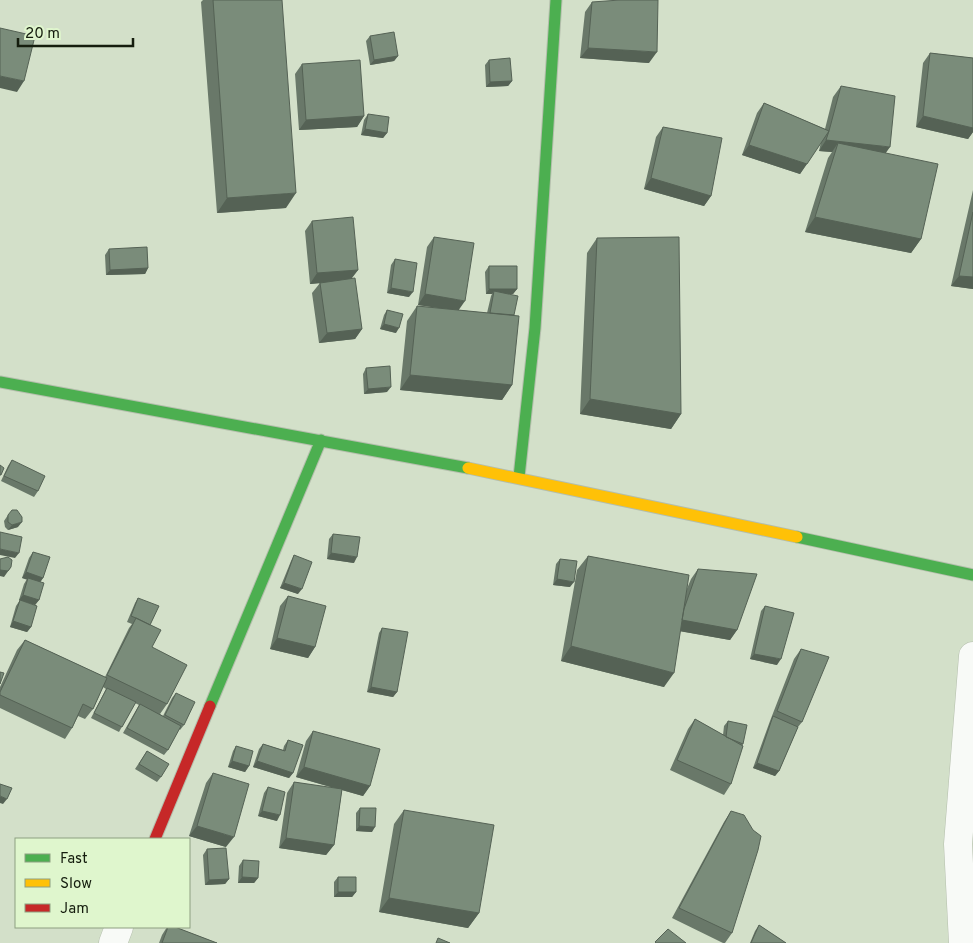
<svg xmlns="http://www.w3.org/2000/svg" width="973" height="943" font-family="Overpass,sans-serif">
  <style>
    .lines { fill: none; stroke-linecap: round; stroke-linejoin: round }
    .street-casing { stroke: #b4beac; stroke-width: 29 }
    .fast-casing { stroke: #b4beac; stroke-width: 13 }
    .slow-casing { stroke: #b4beac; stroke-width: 13 }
    .jam-casing { stroke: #b4beac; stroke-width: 13 }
    .street { stroke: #f8faf7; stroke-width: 28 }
    .fast { stroke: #4caf50; stroke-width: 11 }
    .slow { stroke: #ffc107; stroke-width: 11 }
    .jam { stroke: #c62828; stroke-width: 11 }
    .wall { fill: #697869 }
    .shaded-wall { fill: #556255 }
    .building { fill: #7a8c7a; stroke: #556255 }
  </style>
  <rect width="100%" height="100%" fill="#d3e0c9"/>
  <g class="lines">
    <defs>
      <path id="street" d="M113,943L119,927
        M963,943L958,844L973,656"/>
      <path id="fast" d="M0,382L468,468
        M519,477L535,328L556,0
        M797,537L973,575
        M210,706L321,440"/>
      <path id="slow" d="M468,468L797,537"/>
      <path id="jam" d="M155,839L210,706"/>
    </defs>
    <use href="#street" class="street-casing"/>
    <use href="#fast" class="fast-casing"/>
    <use href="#slow" class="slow-casing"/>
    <use href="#jam" class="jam-casing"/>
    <use href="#street" class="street"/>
    <use href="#fast" class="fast"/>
    <use href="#slow" class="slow"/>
    <use href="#jam" class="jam"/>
  </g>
  <path class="wall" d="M203,0H282L286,208L217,213L201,2Z
    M592,2L649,63L580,58L585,12Z
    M370,36L398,56L394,61L370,65L366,41Z
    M930,53L973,58V132L968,139L916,127L923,63Z
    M489,60L512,81L508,86L486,87L485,65Z
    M302,64L364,116L357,127L299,130L295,74Z
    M841,86L886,153L921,239L911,253L805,232L828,158L832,152L819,151L821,142L800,174L742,155L757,113L764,103L825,129L833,97Z
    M368,114L387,133L383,138L361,135L364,120Z
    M663,127L711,196L704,206L644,189L656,137Z
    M973,190V289L951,286Z
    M312,221L358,270L352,278L362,329L355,339L319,343L312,293L320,283H321L310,284L305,231Z
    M434,237L459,310L487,313L491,296L492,294H486L485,272L489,266L517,289L513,294H508L514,315L512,385L502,400L400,390L407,321L417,306L440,308L418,305L427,247Z
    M597,238L681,414L671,429L580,414L587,253Z
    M109,249L148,268L145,274L106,275L105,255Z
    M395,259L409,297L387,293L391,265Z
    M387,310L396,333L380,329L384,315Z
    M366,368L387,392L364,394L363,374Z
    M12,460L38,491L34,497L1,481L8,466Z
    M8,515L18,527L8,530L5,527L4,521Z
    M333,534L354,563L327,559L329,539Z
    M33,552L43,578L40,582L39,600L35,605L19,600L24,584L27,579L22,578L29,558Z
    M294,555L298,594L280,588L291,561Z
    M588,556L686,591L691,579L698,569L737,630L730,640L680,631L664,687L561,661L577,570Z
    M560,559L570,587L553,585L556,564Z
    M288,596L315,647L308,658L270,649L280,606Z
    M138,598L150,625L152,647L167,704L160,714L163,716L172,698L176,693L184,725L180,730L179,729L168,750L164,755L123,733L139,705L135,703L119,732L91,718L106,689L103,687L93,709L85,719L78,716L72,728L65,739L0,708V687L17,650L25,640L105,677L129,628L132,624L127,622L135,603Z
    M20,600L31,627L27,632L10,627L16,606Z
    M765,606L777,665L750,659L761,611Z
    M382,628L397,692L393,697L367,692L379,633Z
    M801,649L802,722L798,727L779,771L775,776L753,768L770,721L794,659Z
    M695,719L723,735L724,726L728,721L743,744L731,784L724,795L670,770L688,729Z
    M313,731L370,786L363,796L342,790L334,845L326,855L279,848L287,793L294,782L337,789L296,777L306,741Z
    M288,740L293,773L289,778L253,767L259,749L263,744L283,750L284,746Z
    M236,746L249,766L245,772L228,767L233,751Z
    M147,751L161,777L157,782L135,769Z
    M213,773L226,847L189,836L206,783Z
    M268,787L277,821L258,816L264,793Z
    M360,808L372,832L356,831V813Z
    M404,810L479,913L468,928L379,912L394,824Z
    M731,811L732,933L725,943H723L672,918L724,822Z
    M207,849L229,879L225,884L205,885L203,855Z
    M243,860L258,878L254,883H238L239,866Z
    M338,877L356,892L352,897H334V882Z
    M759,925L786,943H750L755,931Z
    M167,927H175L217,943H159L162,935Z"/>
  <path class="shaded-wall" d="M588,48L657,52L649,63L580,58Z
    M398,56L394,61L370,65L374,60Z
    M0,76L24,81L17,92L0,88Z
    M512,81L508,86L486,87L490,82Z
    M364,116L357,127L299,130L306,120Z
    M923,116L973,128V132L968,139L916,127Z
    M365,129L387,133L383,138L361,135Z
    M826,140L890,147L883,157L838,143L832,152L819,151Z
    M749,145L807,164L800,174L742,155Z
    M651,178L711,196L704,206L644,189Z
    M296,193L286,208L217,213L227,198Z
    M815,217L921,239L911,253L805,232Z
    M148,268L145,274L106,275L110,270Z
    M358,270L350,280L310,284L317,273Z
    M959,276L973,277V289L951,286Z
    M391,288L413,292L409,297L387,293Z
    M489,289H517L513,294H494V291L492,294H486Z
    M425,294L465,301L458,311L418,305Z
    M384,324L399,328L396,333L380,329Z
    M362,329L355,339L319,343L327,333Z
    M410,375L512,385L502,400L400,390Z
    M391,387L387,392L364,394L368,389Z
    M590,399L681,414L671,429L580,414Z
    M22,522L18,527L8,530L12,525Z
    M0,549L19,553L15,558L0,555Z
    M331,553L357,557L354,563L327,559Z
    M11,567L4,577L0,576V570Z
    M26,572L43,578L39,584L22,578Z
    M557,579L574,582L570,587L553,585Z
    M284,583L302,589L298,594L280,588Z
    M23,595L39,600L35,605L19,600Z
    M680,619L737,630L730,640L673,630Z
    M13,621L31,627L27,632L10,627Z
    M277,638L315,647L308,658L270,649Z
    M571,646L674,673L664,687L561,661Z
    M754,654L781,659L777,665L750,659Z
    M371,687L397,692L393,697L367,692Z
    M232,761L249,766L245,772L228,767Z
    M257,761L293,773L289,778L253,767Z
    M757,763L779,771L775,776L753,768Z
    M304,767L370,786L363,796L296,777Z
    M0,796L7,799L3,804L0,803Z
    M262,811L280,815L277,821L258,816Z
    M197,826L234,837L226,847L189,836Z
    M359,826L375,827L372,832L356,831Z
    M286,838L334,845L326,855L279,848Z
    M242,877L258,878L254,883H238Z
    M229,879L225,884L205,885L209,880Z
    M338,892H356L352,897H334Z
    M389,898L479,913L468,928L379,912Z"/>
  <path class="building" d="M213,0H282L296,193L227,198Z
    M620,0H658L657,52L588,48L592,2Z
    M0,28L35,36L24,81L0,76Z
    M394,32L398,56L374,60L370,36Z
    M930,53L973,58V128L923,116Z
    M510,58L512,81L490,82L489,60Z
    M360,60L364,116L306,120L302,64Z
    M841,86L895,96L890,147L826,140L829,131L807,164L749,145L764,103L829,131Z
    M368,114L389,117L387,133L365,129Z
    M663,127L722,138L711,196L651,178Z
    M838,143L938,164L921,239L815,217Z
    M973,212V277L959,276Z
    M353,217L358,270L317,273L312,221Z
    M434,237L474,243L465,301L425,294Z
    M679,237L681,414L590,399L597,238Z
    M147,247L148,268L110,270L109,249Z
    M395,259L417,263L413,292L391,288Z
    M489,266H517V289H489Z
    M355,278L362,329L327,333L320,283Z
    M494,291L518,296L514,315L490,313Z
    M417,306L519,316L512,385L410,375Z
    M387,310L403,314L399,328L384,324Z
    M390,366L391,387L368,389L366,368Z
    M12,460L45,476L38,491L4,476Z
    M0,465L4,468L1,475H0Z
    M12,510H17L22,517V522L12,525L8,522V515Z
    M0,532L22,537L19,553L0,549Z
    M333,534L360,537L357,557L331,553Z
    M33,552L50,557L43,578L26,572Z
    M294,555L312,562L302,589L284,583Z
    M588,556L689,575L674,673L571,646Z
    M8,557L12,560L11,567L8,571L0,570V559Z
    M560,559L577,561L574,582L557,579Z
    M698,569L757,574L737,630L682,620L684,609Z
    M28,578L44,583L39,600L23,595Z
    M288,596L326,606L315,647L277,638Z
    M138,598L159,606L150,625L136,618L131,616Z
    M20,600L37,606L31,627L13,621Z
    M765,606L794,613L781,659L754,654Z
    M136,618L161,630L152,647L187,665L167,704L107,675Z
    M382,628L408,632L397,692L371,687Z
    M25,640L107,678L93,709L83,704L72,728L0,695V692Z
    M801,649L829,657L802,722L777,711Z
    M0,672L4,673L0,684Z
    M107,688L136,702L122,727L94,713Z
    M176,693L195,702L184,725L165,715Z
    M140,704L181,726L168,750L127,728Z
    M773,716L798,727L779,771L757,763Z
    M695,719L743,746L731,784L677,760Z
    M728,721L747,725L743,744L726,737Z
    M313,731L380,749L370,786L304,767Z
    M288,740L303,745L293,773L257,761L263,744L285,751Z
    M236,746L253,751L249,766L232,761Z
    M147,751L169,764L161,777L139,764Z
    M213,773L249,784L234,837L197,826Z
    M294,782L342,789L334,845L286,838Z
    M0,784L12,788L7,799L0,796Z
    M268,787L285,792L280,815L262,811Z
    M360,808H376L375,827L359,826Z
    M404,810L494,825L479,913L389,898Z
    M731,811L744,815L753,830L761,836L758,850L732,933L679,908Z
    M226,848L229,879L209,880L207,849Z
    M243,860L259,861L258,878L242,877Z
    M338,877H356V892H338Z
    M759,925L786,943H751Z
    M168,927H175L217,943H162Z
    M668,929L686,943H656L655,942Z
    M438,938L450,943H436Z"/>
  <rect x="15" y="838" width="175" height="90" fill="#dff6cd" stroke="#8e9f81"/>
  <rect x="25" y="854" width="25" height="8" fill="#4caf50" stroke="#8e9f81"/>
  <text x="60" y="863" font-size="15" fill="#151d0e">Fast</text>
  <rect x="25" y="879" width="25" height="8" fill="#ffc107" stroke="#8e9f81"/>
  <text x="60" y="888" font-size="15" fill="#151d0e">Slow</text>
  <rect x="25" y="904" width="25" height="8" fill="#c62828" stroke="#8e9f81"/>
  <text x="60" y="913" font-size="15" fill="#151d0e">Jam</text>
  <path d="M18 38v8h115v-8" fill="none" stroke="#151d0e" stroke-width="2.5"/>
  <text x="25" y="38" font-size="15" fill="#151d0e" stroke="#dff6cd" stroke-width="4" paint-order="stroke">20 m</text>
</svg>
